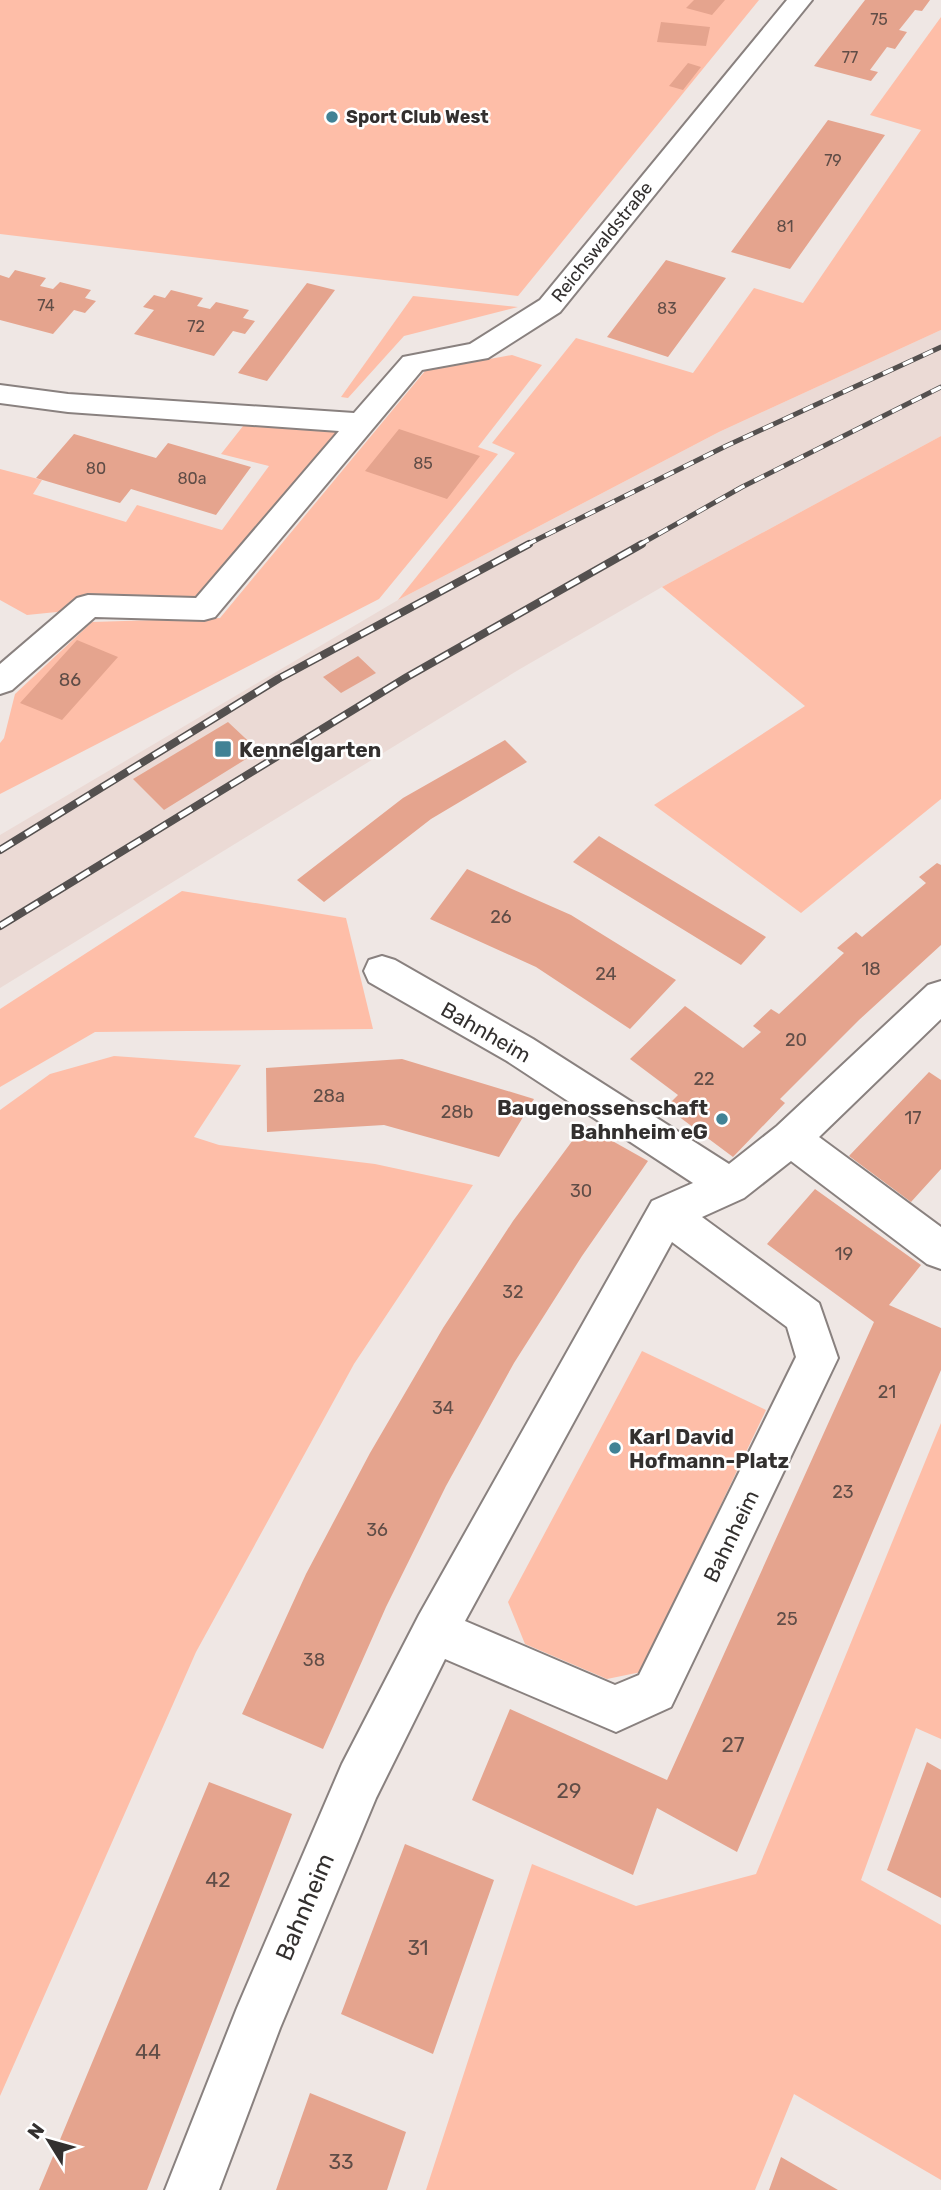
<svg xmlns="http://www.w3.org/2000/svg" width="941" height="2190" font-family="Rubik,sans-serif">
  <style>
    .built { fill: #ebdad5 }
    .green { fill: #febea8 }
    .building { fill: #e5a48e }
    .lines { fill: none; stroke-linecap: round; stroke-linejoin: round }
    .street-casing { stroke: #89817f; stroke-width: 4 }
    .street { fill: #fff; fill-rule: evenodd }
    .rail-far1-casing { stroke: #54504f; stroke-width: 5 }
    .rail-casing { stroke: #54504f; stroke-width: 8 }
    .rail-far1 { stroke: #fff; stroke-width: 3.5; stroke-dasharray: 11; stroke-linecap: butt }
    .rail { stroke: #fff; stroke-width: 5; stroke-dasharray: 15; stroke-linecap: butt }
    .poi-dot { fill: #418295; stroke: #fff; stroke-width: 2.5 }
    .labels { text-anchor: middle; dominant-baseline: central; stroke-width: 5; stroke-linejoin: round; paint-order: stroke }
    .far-number-label { font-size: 16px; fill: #604d47 }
    .far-poi-label { font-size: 18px; font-weight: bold; fill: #33302f; stroke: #fff; text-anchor: start }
    .far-street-label { font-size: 18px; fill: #33302f; stroke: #fff }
    .number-label { font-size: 18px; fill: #604d47 }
    .poi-label { font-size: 21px; font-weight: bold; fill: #33302f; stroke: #fff; text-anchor: start }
    .street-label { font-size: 21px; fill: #33302f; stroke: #fff }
    .near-number-label { font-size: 21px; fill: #604d47 }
    .near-street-label { font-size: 24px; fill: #33302f; stroke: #fff }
  </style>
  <rect width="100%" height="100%" fill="#efe7e4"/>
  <path class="built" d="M941,330V436L662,587L520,669L0,988V835L398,600L719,432Z"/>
  <path class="green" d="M0,0H759L518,296L0,234Z
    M941,17V330L719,432L398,600L515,453L492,443L576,338L693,373L754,288L803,303L921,130L870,115Z
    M413,296L518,307L404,336L348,398L341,397Z
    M512,355L542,365L478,447L498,454L379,599L0,794V743L4,738L15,694L92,622L220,618L425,371Z
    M247,421L341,429L195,598L27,615L0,600V469L42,480L33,494L126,522L137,505L222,530L269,466L221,454Z
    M941,436V799L801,913L654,805L805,706L662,587Z
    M182,891L346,918L373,1029L95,1032L0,1087V1009Z
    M114,1056L241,1065L194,1137L219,1145L375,1164L473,1185L354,1364L196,1652L0,2096V1110L50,1074Z
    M642,1351L766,1410L641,1672L607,1679L525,1644L508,1602Z
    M941,1423V1739L916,1728L861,1880L941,1925V2180L794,2094L755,2190H426L532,1864L636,1906L756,1874Z"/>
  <path class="building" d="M694,0H725L712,15L686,8Z
    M865,0H930L922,11L915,10L899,30L907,32L895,49L887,47L870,70L878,72L871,81L814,66Z
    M661,22L710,27L706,46L657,42Z
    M688,63L701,67L683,90L669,86Z
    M828,120L885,135L790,269L731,252Z
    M666,260L726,278L668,357L607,337Z
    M15,270L46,278L40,286L53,289L60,282L91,290L85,298L96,301L85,313L74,310L53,334L0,320V275L9,278Z
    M307,283L335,290L267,381L238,373Z
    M171,290L203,298L197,306L210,309L216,302L249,310L243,318L255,321L245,334L233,331L214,356L134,334L154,310L143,307L154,295L165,298Z
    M399,429L480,456L447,499L365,471Z
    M74,434L156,458L168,443L251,467L216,515L131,489L120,503L36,478Z
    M77,640L118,657L62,720L20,703Z
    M358,656L376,673L341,693L323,677Z
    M228,722L259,751L164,810L133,779Z
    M505,740L527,762L431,819L324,902L297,880L403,798Z
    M599,836L766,937L741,965L573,862Z
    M937,863L941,865V945L859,1020L780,1099L785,1103L733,1157L666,1107L678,1095L630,1059L685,1006L743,1048L761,1032L753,1026L771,1009L779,1014L844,953L837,948L856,932L862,937L926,883L919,877Z
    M467,869L571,915L676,980L630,1029L536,967L430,919Z
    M402,1059L534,1099L499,1157L384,1125L267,1132L266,1068Z
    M929,1072L941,1080V1169L911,1202L849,1156Z
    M584,1125L648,1161L582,1256L514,1363L446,1486L386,1607L323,1749L242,1714L306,1574L370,1453L443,1328L513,1221Z
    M815,1189L921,1265L889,1305L941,1328V1370L737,1852L657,1808L633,1875L472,1800L510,1709L667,1780L874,1322L767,1244Z
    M927,1762L941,1770V1898L887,1870Z
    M209,1782L292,1814L147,2190H39Z
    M405,1844L494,1880L433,2054L341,2014Z
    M310,2093L406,2132L387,2190H276Z
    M781,2157L838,2190H769Z"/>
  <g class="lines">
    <defs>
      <path id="street" d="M787,0H812L560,312L488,358L422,370L215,617L204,620L95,617L12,690L0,694V664L77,598L88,595L196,598L339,431L68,412L0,403V385L68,394L354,413L403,357L470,344L540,300Z
        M382,956L395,960L533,1039L729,1164L777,1126L928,985L941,981V1019L819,1137L941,1227V1269L927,1264L791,1161L744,1198L702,1217L819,1303L838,1358L671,1707L616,1732L445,1659L376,1798L280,2028L219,2190H165L237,2008L342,1764L419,1615L652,1201L693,1183L507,1061L369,982L364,971L369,960ZM672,1242L787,1327L796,1357L639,1675L615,1685L465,1621Z"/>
    </defs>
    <use href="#street" class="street-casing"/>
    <use href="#street" class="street"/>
    <defs>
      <path id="rail-far1" d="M526,545L726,446L941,347
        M639,545L742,487L941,387"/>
      <path id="rail" d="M0,850L278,679L529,544
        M0,926L407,677L642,544"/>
    </defs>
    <use href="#rail-far1" class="rail-far1-casing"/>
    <use href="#rail" class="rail-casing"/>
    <use href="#rail-far1" class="rail-far1"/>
    <use href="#rail" class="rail"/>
  </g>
  <g class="poi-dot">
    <circle cx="332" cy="117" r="7"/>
    <rect x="214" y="740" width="18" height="18" rx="3.5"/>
    <circle cx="722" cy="1119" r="7"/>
    <circle cx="615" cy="1448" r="7"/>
  </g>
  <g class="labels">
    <g class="far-number-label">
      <text x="879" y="19">75</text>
      <text x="850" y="57">77</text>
      <text x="833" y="160">79</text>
      <text x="785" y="226">81</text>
      <text x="46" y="305">74</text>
      <text x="667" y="308">83</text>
      <text x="196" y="326">72</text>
      <text x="423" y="463">85</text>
      <text x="96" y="468">80</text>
      <text x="192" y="478">80a</text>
    </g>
    <g class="far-poi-label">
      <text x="346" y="117">Sport Club West</text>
    </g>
    <g class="far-street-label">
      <text transform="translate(602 242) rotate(-51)">Reichswaldstraße</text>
    </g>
    <g class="number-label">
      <text x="70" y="680">86</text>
      <text x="501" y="917">26</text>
      <text x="871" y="969">18</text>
      <text x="606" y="974">24</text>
      <text x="796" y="1040">20</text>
      <text x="704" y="1079">22</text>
      <text x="329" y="1096">28a</text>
      <text x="457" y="1112">28b</text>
      <text x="913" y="1118">17</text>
      <text x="581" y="1191">30</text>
      <text x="844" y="1254">19</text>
      <text x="513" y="1292">32</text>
      <text x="887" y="1392">21</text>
      <text x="443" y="1408">34</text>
      <text x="843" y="1492">23</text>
      <text x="377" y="1530">36</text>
      <text x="787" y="1619">25</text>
      <text x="314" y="1660">38</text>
    </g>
    <g class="poi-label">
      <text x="239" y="749">Kennelgarten</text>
      <text x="708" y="1107" text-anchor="end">Baugenossenschaft<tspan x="708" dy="24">Bahnheim eG</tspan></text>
      <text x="629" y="1436">Karl David<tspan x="629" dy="24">Hofmann-Platz</tspan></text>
    </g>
    <g class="street-label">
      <text transform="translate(486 1032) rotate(30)">Bahnheim</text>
      <text transform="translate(731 1536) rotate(-64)">Bahnheim</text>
    </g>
    <g class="near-number-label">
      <text x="733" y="1744">27</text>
      <text x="569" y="1790">29</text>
      <text x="218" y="1879">42</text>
      <text x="418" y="1947">31</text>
      <text x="148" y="2051">44</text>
      <text x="341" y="2161">33</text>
    </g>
    <g class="near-street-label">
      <text transform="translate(305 1907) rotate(-67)">Bahnheim</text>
    </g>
  </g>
  <g transform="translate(49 2141) rotate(307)" stroke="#ffffff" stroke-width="5" paint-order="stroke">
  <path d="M0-5L12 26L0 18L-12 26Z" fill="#33302f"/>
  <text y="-10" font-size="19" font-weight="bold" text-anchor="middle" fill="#33302f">N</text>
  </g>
</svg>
